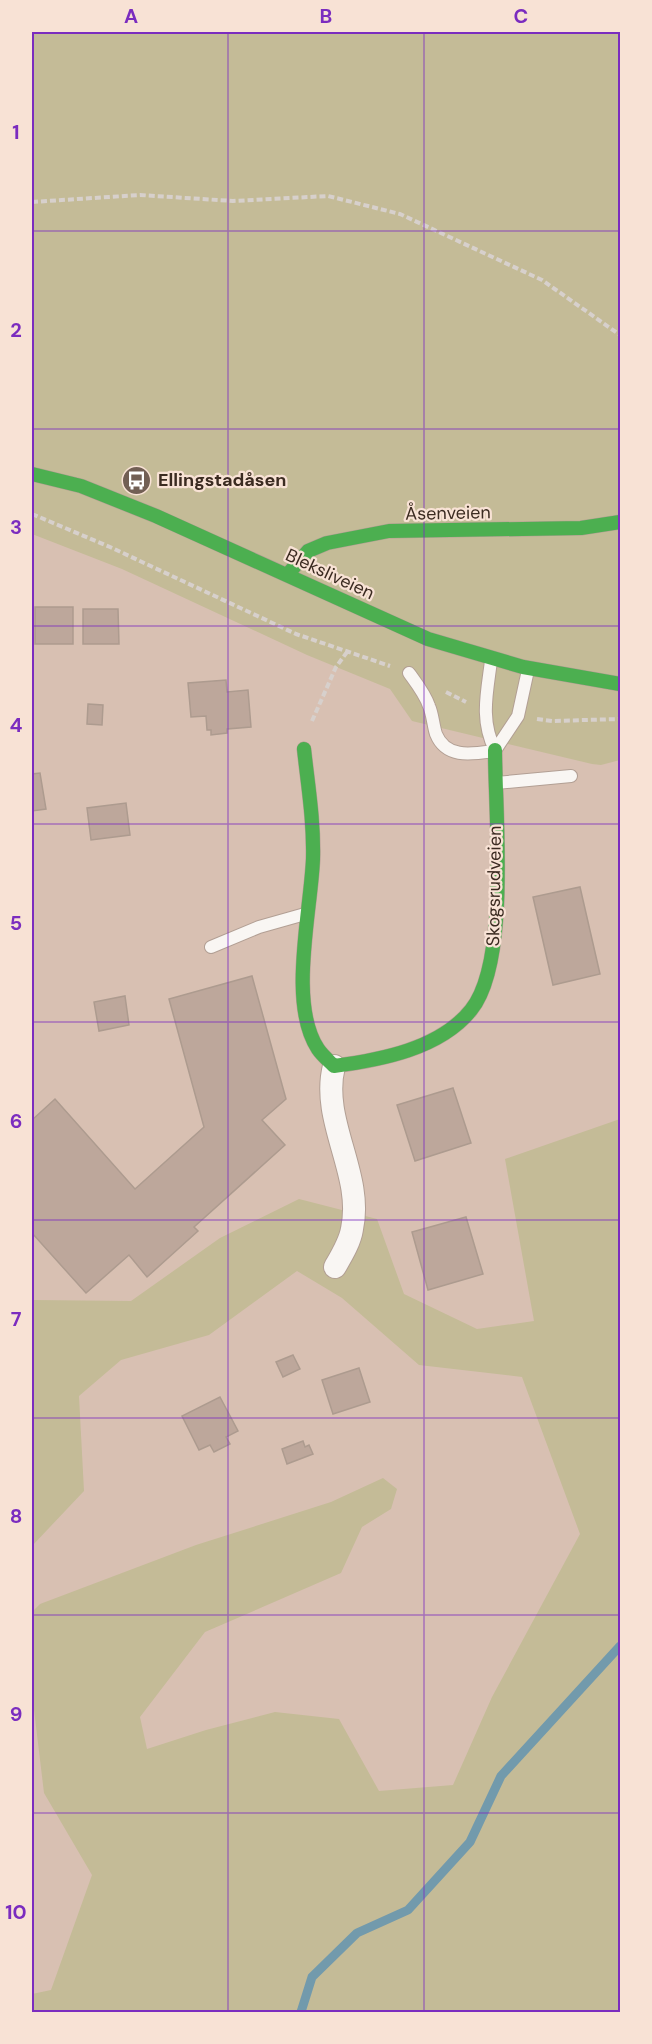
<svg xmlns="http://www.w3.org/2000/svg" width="652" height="2044" font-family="'DM Sans',sans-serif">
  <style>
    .green { fill: #c4bb97 }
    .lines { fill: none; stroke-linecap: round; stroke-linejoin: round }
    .stream { stroke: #729aac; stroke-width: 9 }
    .building { fill: #bda79b; stroke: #ad9b8f; stroke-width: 1.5 }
    .lane-casing { stroke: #b29f94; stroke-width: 14 }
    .street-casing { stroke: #b29f94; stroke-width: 24 }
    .fast-casing { stroke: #b29f94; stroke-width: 15 }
    .path { stroke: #d7d0cc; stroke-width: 4; stroke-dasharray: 6 3; stroke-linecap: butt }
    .lane { stroke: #f9f6f3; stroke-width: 12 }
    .street { stroke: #f9f6f3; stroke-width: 22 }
    .fast { stroke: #4caf50; stroke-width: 14 }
    .grid { fill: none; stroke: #7b2cbf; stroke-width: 1.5; stroke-opacity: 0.55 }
    .labels { text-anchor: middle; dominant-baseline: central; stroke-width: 4.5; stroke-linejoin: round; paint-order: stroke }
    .poi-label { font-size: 18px; font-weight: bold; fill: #3b2b21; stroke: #f8e2d5; text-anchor: start }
    .street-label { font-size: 18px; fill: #3b2b21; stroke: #f8e2d5 }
    .neatline { fill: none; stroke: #7b2cbf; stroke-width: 2 }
    .grid-label { font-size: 20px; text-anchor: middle; font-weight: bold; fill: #7b2cbf }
  </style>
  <rect width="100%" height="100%" fill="#d8c0b2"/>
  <path class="green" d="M32,32H620V760L601,765L592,764L412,721L390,689L307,655L122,569L32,534Z
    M620,1119V2012H32V1994L51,1990L92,1875L44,1793L32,1693V1612L40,1604L196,1545L331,1502L383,1478L397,1489L391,1509L362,1527L341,1573L205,1632L140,1717L147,1749L206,1730L275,1712L339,1719L379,1791L453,1785L492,1697L580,1534L522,1377L419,1365L342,1298L297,1271L209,1335L121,1360L79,1396L84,1491L32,1546V1300L131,1301L220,1238L299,1199L377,1219L404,1294L477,1329L534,1321L505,1159Z"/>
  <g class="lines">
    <path class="stream" d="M301,2012L312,1977L357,1933L408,1910L470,1842L501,1776L620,1646"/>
  </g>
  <path class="building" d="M35,607H73V644H35Z
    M83,609H118L119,644H83Z
    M226,680L227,692L248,690L251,727L227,729V733L211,735V730H207L206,716L191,717L188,683Z
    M88,704L103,705L102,725L87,724Z
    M40,773L46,809L32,811V774Z
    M126,803L130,835L91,840L87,808Z
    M580,887L600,974L553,985L533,897Z
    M252,976L286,1099L262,1120L285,1145L194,1227L198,1231L147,1277L129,1255L86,1293L32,1233V1120L55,1099L135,1189L204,1127L169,999Z
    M125,996L129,1025L99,1031L94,1002Z
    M453,1088L471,1143L415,1161L397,1105Z
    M466,1217L483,1274L428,1290L412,1232Z
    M293,1355L300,1369L283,1377L276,1362Z
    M359,1368L370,1402L333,1414L322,1380Z
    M220,1397L238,1431L226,1437L230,1444L214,1452L210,1445L199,1450L182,1416Z
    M303,1441L305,1447L309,1445L313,1454L287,1464L282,1449Z"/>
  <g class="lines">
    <defs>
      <path id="lane" d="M491,661C487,693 480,720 495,750
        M409,673C417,684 425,694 429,706C433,715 433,725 436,734C446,759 472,754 494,751
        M496,749L518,716L528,670
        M496,783L571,776
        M211,947L259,927L305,914"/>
      <path id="street" d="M334,1066C320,1121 364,1174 352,1229C350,1242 342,1255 335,1267"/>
      <path id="fast" d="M32,474L81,486L156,516L428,639L523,667L620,684
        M288,574L308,551L327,543L389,531L581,528L620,522
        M304,749C308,786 314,821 313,859C311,911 288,1004 318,1049C322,1055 329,1061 334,1066C380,1060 440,1049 471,1010C510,962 495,814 495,750"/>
    </defs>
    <use href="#lane" class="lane-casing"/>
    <use href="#street" class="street-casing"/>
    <use href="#fast" class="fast-casing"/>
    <path class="path" d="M32,202L140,195L233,201L328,196L400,214L542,280L620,335
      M32,514L110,547L296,634L390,666
      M446,692L466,702
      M537,719L552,721L620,719
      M312,721L336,667L347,652"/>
    <use href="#lane" class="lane"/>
    <use href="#street" class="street"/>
    <use href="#fast" class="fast"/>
  </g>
  <path class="grid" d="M228,32V2012M424,32V2012M32,231H620M32,429H620M32,626H620M32,824H620M32,1022H620M32,1220H620M32,1418H620M32,1615H620M32,1813H620"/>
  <defs>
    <symbol id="bus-disc" viewBox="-11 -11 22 22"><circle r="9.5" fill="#725f54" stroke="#f8e2d5"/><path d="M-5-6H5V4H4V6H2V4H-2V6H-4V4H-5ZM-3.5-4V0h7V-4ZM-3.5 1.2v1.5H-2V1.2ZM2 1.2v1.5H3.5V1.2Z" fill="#fff"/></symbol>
  </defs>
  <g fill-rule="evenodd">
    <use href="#bus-disc" x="120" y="464" width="33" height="33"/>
  </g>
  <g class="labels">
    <g class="poi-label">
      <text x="158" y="480">Ellingstadåsen</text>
    </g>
    <g class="street-label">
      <text transform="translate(448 513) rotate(-1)">Åsenveien</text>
      <text transform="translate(330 574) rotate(25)">Bleksliveien</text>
      <text transform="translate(494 886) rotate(-89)">Skogsrudveien</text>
    </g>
  </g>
  <rect width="652" height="2044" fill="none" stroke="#f8e2d5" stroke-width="66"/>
  <rect x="33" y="33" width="586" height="1978" class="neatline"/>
  <g class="grid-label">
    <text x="131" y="23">A</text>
    <text x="326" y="23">B</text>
    <text x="521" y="23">C</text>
    <text x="16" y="139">1</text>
    <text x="16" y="337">2</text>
    <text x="16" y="534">3</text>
    <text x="16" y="732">4</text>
    <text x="16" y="930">5</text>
    <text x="16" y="1128">6</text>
    <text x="16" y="1326">7</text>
    <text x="16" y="1523">8</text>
    <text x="16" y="1721">9</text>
    <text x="16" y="1919">10</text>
  </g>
</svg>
